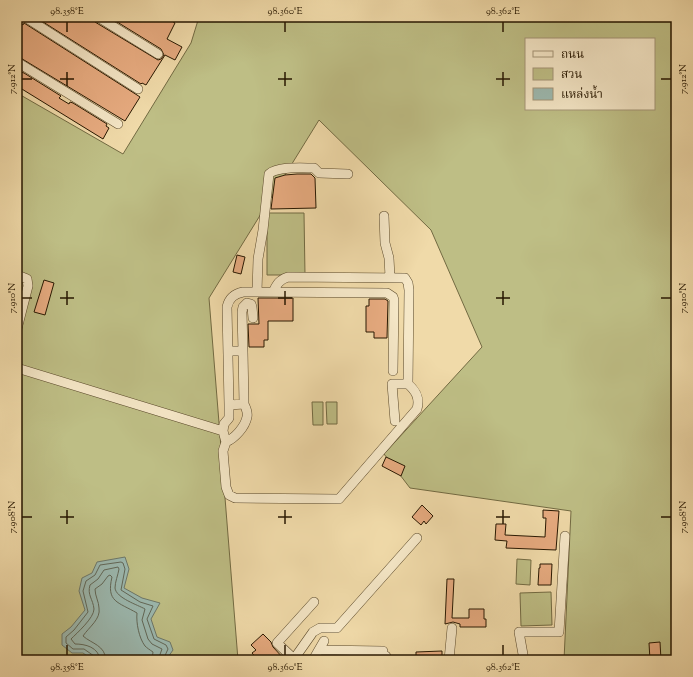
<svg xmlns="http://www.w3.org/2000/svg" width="693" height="677" font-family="'Sorts Mill Goudy','Noto Serif Thai',serif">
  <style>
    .green { fill: #bebe85; stroke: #726a42; fill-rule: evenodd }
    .water { fill: #9cb9b0; stroke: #6d786a }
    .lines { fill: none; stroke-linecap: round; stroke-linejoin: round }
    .shore { stroke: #626858; stroke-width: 1 }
    .building { fill: #e7ab80; stroke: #271700 }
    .minor-casing { stroke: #59482a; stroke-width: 10 }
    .minor { stroke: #f5e7c7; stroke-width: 9 }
    .ticks { fill: none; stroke: #271700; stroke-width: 1.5 }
    .neatline { fill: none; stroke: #271700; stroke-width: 1.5 }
    .ticks-label { font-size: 10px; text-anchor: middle; fill: #271700 }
  </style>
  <rect width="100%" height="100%" fill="#f0daa9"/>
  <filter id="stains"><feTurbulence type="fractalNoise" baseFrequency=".005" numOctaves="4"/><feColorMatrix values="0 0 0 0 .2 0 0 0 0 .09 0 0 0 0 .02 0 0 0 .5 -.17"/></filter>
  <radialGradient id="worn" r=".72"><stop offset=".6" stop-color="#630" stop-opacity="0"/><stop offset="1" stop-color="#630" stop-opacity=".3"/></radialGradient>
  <path class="green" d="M199,17H676V659L668,660H564L571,511L410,488L384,454L482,347L431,230L319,120L209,298L238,660H17V93L123,154L191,43ZM526,39H654V109H526Z
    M267,213H304L305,275H267Z
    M312,402H323V425H313Z
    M326,402H337V424H327Z
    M517,559L531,560L530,585L516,584Z
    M551,592L552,625L521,626L520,593Z"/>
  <path class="water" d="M125,557L129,569L124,588L142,598L160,603L151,619L157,637L170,642L173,650L166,660H93L83,653H72L62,645V634L71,627L85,610L79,591L82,578L92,573L97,562Z"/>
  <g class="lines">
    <path class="shore" d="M95,660L94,656L84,649H73L66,643V637L74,630L88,612L83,591L86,581L95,575L100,565L121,562L123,563L125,569L121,590L140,602L153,606L147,619L154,639L166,645L168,649L163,660
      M100,660C99,647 85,644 75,644L71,639C77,633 94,618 94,609C93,599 87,595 90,585L98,579L104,570L118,567L119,569C118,575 115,582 115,588C116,598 138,605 145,609L142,620L148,639L152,644L162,649L158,660
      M106,660C105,645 92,644 83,636C89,627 101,619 99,608C99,602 95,596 95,589L102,584L108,576L110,575L112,577C106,602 118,602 137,613C136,623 139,638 145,646C147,648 150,650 153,652L152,660"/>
  </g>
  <path class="building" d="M42,17H92L95,22L158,60L161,59L164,55L161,49L109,17H165L175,23L167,39L182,47L175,60L165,55L146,85L142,83L141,84L40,20Z
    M19,22L23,25L24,23L137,95L140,97L125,121L19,57L20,54L17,52V25Z
    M17,72L20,74L21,72L24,73L61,96L59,98L69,104L70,102L73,103L107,124L106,126L109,128L103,139L17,86Z
    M297,174H311L315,178L316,208L271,209L275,178L285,175Z
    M237,255L245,257L241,274L233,272Z
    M44,280L54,283L45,315L34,312Z
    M258,298H293V321H268V340H264V347H249L248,324H259Z
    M369,299H385L388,301L387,338H374V332H366V306H369Z
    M386,457L405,466L401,476L382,466Z
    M422,505L433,516L426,524L424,521L421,525L412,517Z
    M543,510L559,511L556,550L506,548L507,541L495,540L496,524H506L505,535L545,537L546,518H543Z
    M540,564H552L551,585H538L539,568H540Z
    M447,579H454L452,618H469V609H484V619H486V627H460V624L453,622L445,624Z
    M263,634L271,642L273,647L285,660H258L252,653L256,650L251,645Z
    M660,642L661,660H650L649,643Z
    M442,651V660H416V652Z
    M326,656L379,657V660H326Z"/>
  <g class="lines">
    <defs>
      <path id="minor" d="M25,17L138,89
        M98,17L158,54
        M17,62L118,124
        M384,216L385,243L389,258L390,277
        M17,275L27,279L28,286L17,329
        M257,292L258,259L263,230L269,174C278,166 302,168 314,168L319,173L348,174
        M228,351H243L244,404
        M243,351L242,312L243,307L247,303L251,304L252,307L253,318
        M17,368L223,431
        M244,404C246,408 248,413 247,417C245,427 235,438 226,442L223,431L224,424L229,418V405Z
        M229,405L227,307C229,298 234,294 243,292L387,293L393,297L394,300L393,371
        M395,421L392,384H408
        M226,442L223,451L226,487L229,495L235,498L339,499L417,409C420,398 416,391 408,384L409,290L408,283L405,278L288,277C279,280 277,284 273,292
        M319,650L383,651
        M386,656L387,660
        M294,659L313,632L320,628H337L417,538
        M292,660L294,659L277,643L314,602
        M313,660L324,641
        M449,660L452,628
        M524,660L519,632H559L565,536"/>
    </defs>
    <use href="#minor" class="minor-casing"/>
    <use href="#minor" class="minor"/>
  </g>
  <path class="ticks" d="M67,22V32M285,22V32M503,22V32M67,72V86M285,72V86M503,72V86M22,79H32M60,79H74M278,79H292M496,79H510M661,79H671M67,291V305M285,291V305M503,291V305M22,298H32M60,298H74M278,298H292M496,298H510M661,298H671M67,510V524M285,510V524M503,510V524M22,517H32M60,517H74M278,517H292M496,517H510M661,517H671M67,645V655M285,645V655M503,645V655"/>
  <rect width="693" height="677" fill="none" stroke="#f0daa9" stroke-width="44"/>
  <rect x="525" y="38" width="130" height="72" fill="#f5e7c7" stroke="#a39477"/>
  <rect x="533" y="51" width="20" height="6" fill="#f5e7c7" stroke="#a39477"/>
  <text x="561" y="58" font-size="12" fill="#271700">ถนน</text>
  <rect x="533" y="68" width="20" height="12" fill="#bebe85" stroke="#a39477"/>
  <text x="561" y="78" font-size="12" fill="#271700">สวน</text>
  <rect x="533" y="88" width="20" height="12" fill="#9cb9b0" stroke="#a39477"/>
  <text x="561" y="98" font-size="12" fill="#271700">แหล่งน้ำ</text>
  <rect x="22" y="22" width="649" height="633" class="neatline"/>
  <g class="ticks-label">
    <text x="67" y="14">98.358°E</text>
    <text x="285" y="14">98.360°E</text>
    <text x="503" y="14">98.362°E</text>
    <text transform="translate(11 79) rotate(-90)" y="4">7.912°N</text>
    <text transform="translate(682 79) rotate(-90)" y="4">7.912°N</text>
    <text transform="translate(11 298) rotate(-90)" y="4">7.910°N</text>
    <text transform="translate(682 298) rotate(-90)" y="4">7.910°N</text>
    <text transform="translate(11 517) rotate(-90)" y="4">7.908°N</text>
    <text transform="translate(682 517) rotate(-90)" y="4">7.908°N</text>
    <text x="67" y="670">98.358°E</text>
    <text x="285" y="670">98.360°E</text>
    <text x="503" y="670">98.362°E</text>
  </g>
  <rect width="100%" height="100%" filter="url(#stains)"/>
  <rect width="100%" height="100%" fill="url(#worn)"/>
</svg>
